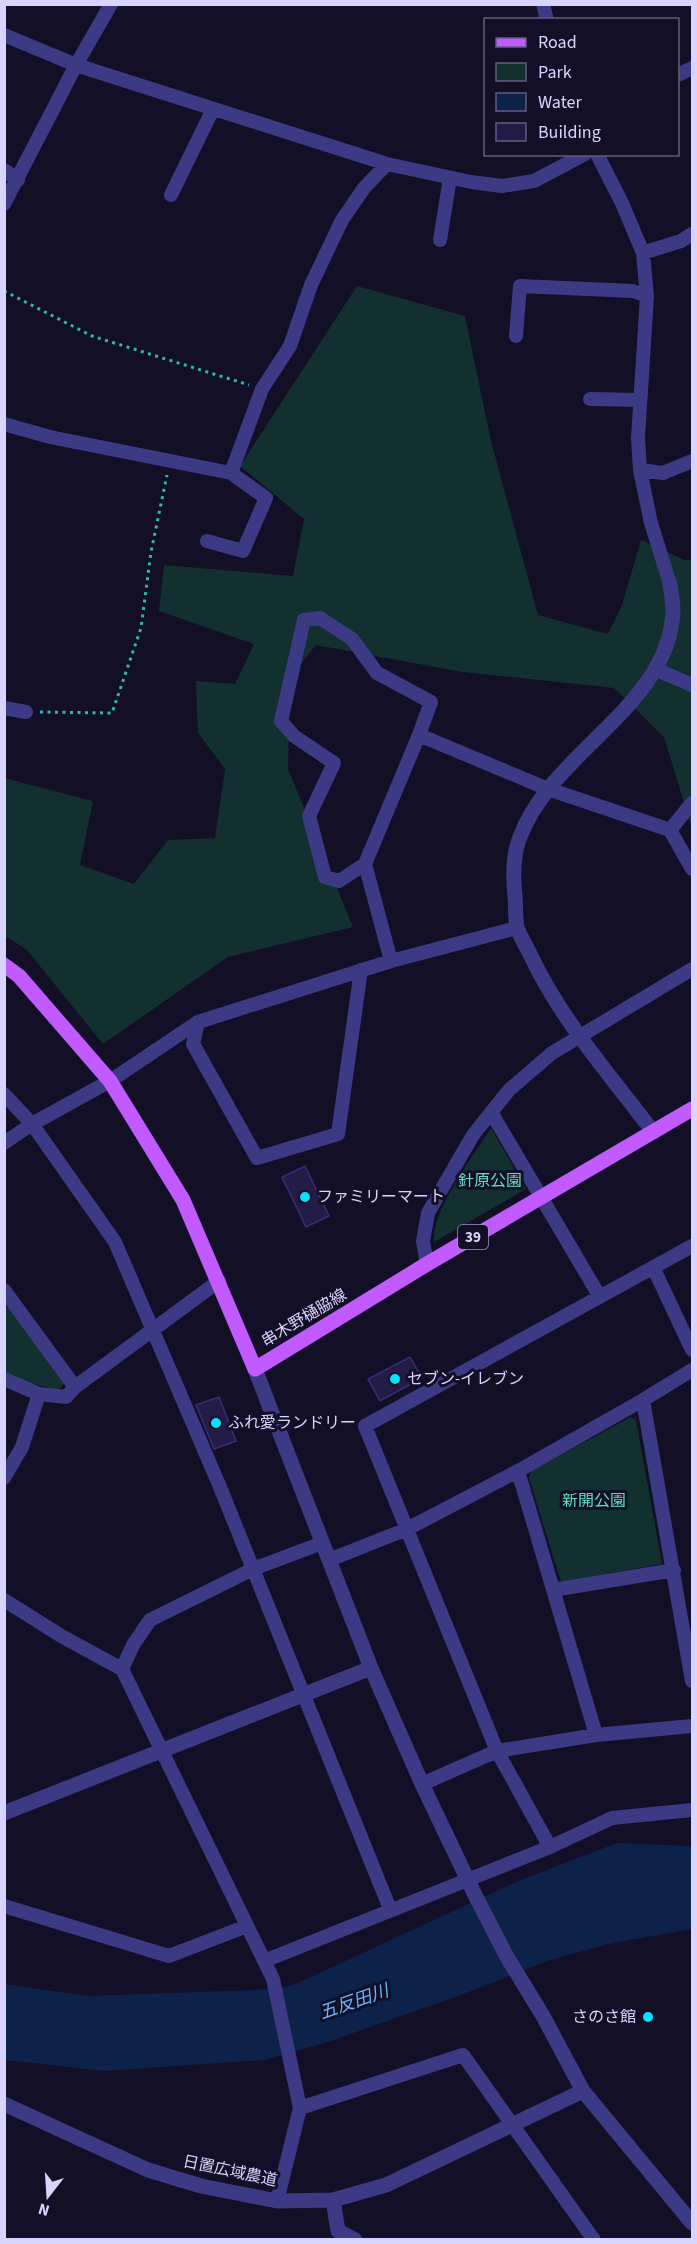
<svg xmlns="http://www.w3.org/2000/svg" width="697" height="2244" font-family="'Source Sans 3','Noto Sans JP',sans-serif">
  <style>
    .green { fill: #12302f }
    .water { fill: #0c2248 }
    .building { fill: #241b47; stroke: #3b2d73; stroke-width: 1.5 }
    .lines { fill: none; stroke-linecap: round; stroke-linejoin: round }
    .path { stroke: #2fb8b0; stroke-width: 3; stroke-dasharray: 3 4.5; stroke-linecap: butt }
    .minor { stroke: #3d3a85; stroke-width: 14 }
    .tertiary { stroke: #3d3a85; stroke-width: 15 }
    .primary { stroke: #c25bff; stroke-width: 15 }
    .poi-dot { fill: #00e5ff; stroke: #130f26; stroke-width: 2 }
    .labels { text-anchor: middle; dominant-baseline: central; stroke-width: 6; stroke-linejoin: round; paint-order: stroke }
    .shield { fill: #130f26; stroke: #9e99be; stroke-width: 1.5 }
    .shield-label { font-size: 15px; font-weight: bold; fill: #d9d4ff }
    .park-label { font-size: 16px; fill: #5fe0c0; stroke: #130f26 }
    .poi-label { font-size: 16px; fill: #d9d4ff; stroke: #130f26; text-anchor: start }
    .street-label { font-size: 16px; fill: #d9d4ff; stroke: #130f26 }
    .water-label { font-size: 18px; font-style: italic; fill: #62b6ff; stroke: #130f26 }
  </style>
  <rect width="100%" height="100%" fill="#130f26"/>
  <path class="green" d="M357,286L465,316L491,441L538,615L608,634L622,605L641,540L684,560H692V829L664,737L614,688L462,672L316,645L290,677L288,769L353,927L228,957L103,1044L26,949L5,936L4,778L93,801L80,865L134,884L168,840L215,838L225,769L198,733L196,681L235,684L254,644L159,611L164,565L293,576L304,519L240,466Z
    M491,1128L526,1189L434,1242C432,1208 473,1157 491,1128Z
    M6,1307L12,1309L66,1382L58,1390L14,1379L5,1374Z
    M631,1417L636,1420L662,1564L561,1582L529,1478L531,1471Z"/>
  <path class="water" d="M617,1843L692,1846V1929L608,1944L547,1961L461,1995L328,2042L265,2060L104,2071L5,2060L4,1984L88,1996L253,1990L291,1986L518,1881Z"/>
  <path class="building" d="M305,1166L329,1216L306,1227L282,1177Z
    M410,1357L422,1378L380,1401L368,1379Z
    M219,1397L236,1441L214,1449L196,1405Z"/>
  <g class="lines">
    <path class="path" d="M4,291L92,336L249,385
      M40,712L112,713L141,628L151,552L167,475"/>
    <path class="minor" d="M543,4L547,20
      M4,35L76,65L387,164L471,182L502,186L534,181L585,154
      M678,75L692,68
      M597,154L622,203L643,253L647,296L638,438L640,470L651,523L670,584
      M4,170L18,180
      M171,195L213,109
      M4,204L76,65L111,4
      M440,240L450,178
      M643,253L681,241L692,234
      M516,336L520,286L633,291L647,296
      M590,399L640,400
      M4,424L50,437L231,473L262,389L290,346L311,285L342,220L364,188L387,164
      M640,470L663,473L692,461
      M207,541L243,551L266,498L231,473
      M655,669L692,685
      M4,708L26,712
      M670,830L692,803
      M365,864L339,881L325,877L309,816L334,763L294,736L281,721L304,620L320,618L352,639L377,673L431,702L419,735
      M391,961L365,864L419,735L548,789L670,830L692,869
      M361,970L338,1134L257,1158L193,1044L198,1022L391,961L517,928
      M4,1094L32,1124L115,1242L220,1487L390,1909
      M491,1112L600,1297
      M4,1143L32,1124L110,1081L198,1022
      M427,1264L423,1241L428,1213L473,1135L509,1090L552,1053L692,969
      M653,1267L692,1350
      M4,1290L75,1387
      M4,1379L39,1394L66,1397L75,1387L219,1281
      M643,1400L692,1681
      M518,1471L596,1735
      M4,1478L22,1447L39,1394
      M329,1560L407,1529L518,1471L643,1400L692,1370
      M553,1590L674,1570
      M4,1600L63,1637L122,1669L273,1979L300,2108L277,2201
      M122,1669L133,1645L150,1620L253,1569L322,1543
      M422,1784L497,1751L596,1735L692,1726
      M550,1847L497,1751L365,1426L692,1246
      M4,1906L169,1956L247,1926
      M264,1961L550,1847L612,1818L692,1810
      M300,2108L463,2055L594,2240"/>
    <path class="tertiary" d="M653,1132C611,1076 561,1020 531,956C527,947 520,937 517,927C515,918 516,906 515,896C513,878 513,854 520,837C552,751 669,707 673,611C673,602 671,592 670,584
      M255,1369L371,1668L422,1784L474,1893L507,1957L543,2016L583,2091L692,2223
      M4,1813L371,1668
      M4,2104L148,2170L201,2186L277,2201L333,2200L386,2185L583,2091
      M333,2200L338,2231L355,2240"/>
    <path class="primary" d="M4,965L19,976L110,1081L183,1200L255,1369L427,1264L692,1109"/>
  </g>
  <g class="poi-dot">
    <circle cx="305" cy="1197" r="6"/>
    <circle cx="395" cy="1379" r="6"/>
    <circle cx="216" cy="1423" r="6"/>
    <circle cx="648" cy="2017" r="6"/>
  </g>
  <g class="labels">
    <rect class="shield" x="458" y="1225" width="30" height="24" rx="4.5"/>
    <g class="shield-label">
      <text x="473" y="1237">39</text>
    </g>
    <g class="park-label">
      <text x="490" y="1181">針原公園</text>
      <text x="594" y="1501">新開公園</text>
    </g>
    <g class="poi-label">
      <text x="317" y="1197">ファミリーマート</text>
      <text x="407" y="1379">セブン-イレブン</text>
      <text x="228" y="1423">ふれ愛ランドリー</text>
      <text x="636" y="2017" text-anchor="end">さのさ館</text>
    </g>
    <g class="street-label">
      <text transform="translate(304 1318) rotate(-31)">串木野樋脇線</text>
      <text transform="translate(230 2171) rotate(12)">日置広域農道</text>
    </g>
    <g class="water-label">
      <text transform="translate(354 2002) rotate(-19)">五反田川</text>
    </g>
  </g>
  <rect width="697" height="2244" fill="none" stroke="#d9d4ff" stroke-width="12"/>
  <rect x="484" y="18" width="195" height="138" fill="#130f26" stroke="#625e7d" stroke-width="1.5"/>
  <rect x="496" y="38" width="30" height="9" fill="#c25bff" stroke="#625e7d" stroke-width="1.5"/>
  <text x="538" y="48" font-size="18" fill="#d9d4ff">Road</text>
  <rect x="496" y="63" width="30" height="18" fill="#12302f" stroke="#625e7d" stroke-width="1.5"/>
  <text x="538" y="78" font-size="18" fill="#d9d4ff">Park</text>
  <rect x="496" y="93" width="30" height="18" fill="#0c2248" stroke="#625e7d" stroke-width="1.5"/>
  <text x="538" y="108" font-size="18" fill="#d9d4ff">Water</text>
  <rect x="496" y="123" width="30" height="18" fill="#241b47" stroke="#625e7d" stroke-width="1.5"/>
  <text x="538" y="138" font-size="18" fill="#d9d4ff">Building</text>
  <g transform="translate(48 2196) rotate(197)" stroke="#130f26" stroke-width="4.5" paint-order="stroke">
  <path d="M0-4.5L10 22L0 15L-10 22Z" fill="#d9d4ff"/>
  <text y="-9" font-size="16" font-weight="bold" text-anchor="middle" fill="#d9d4ff">N</text>
  </g>
</svg>
